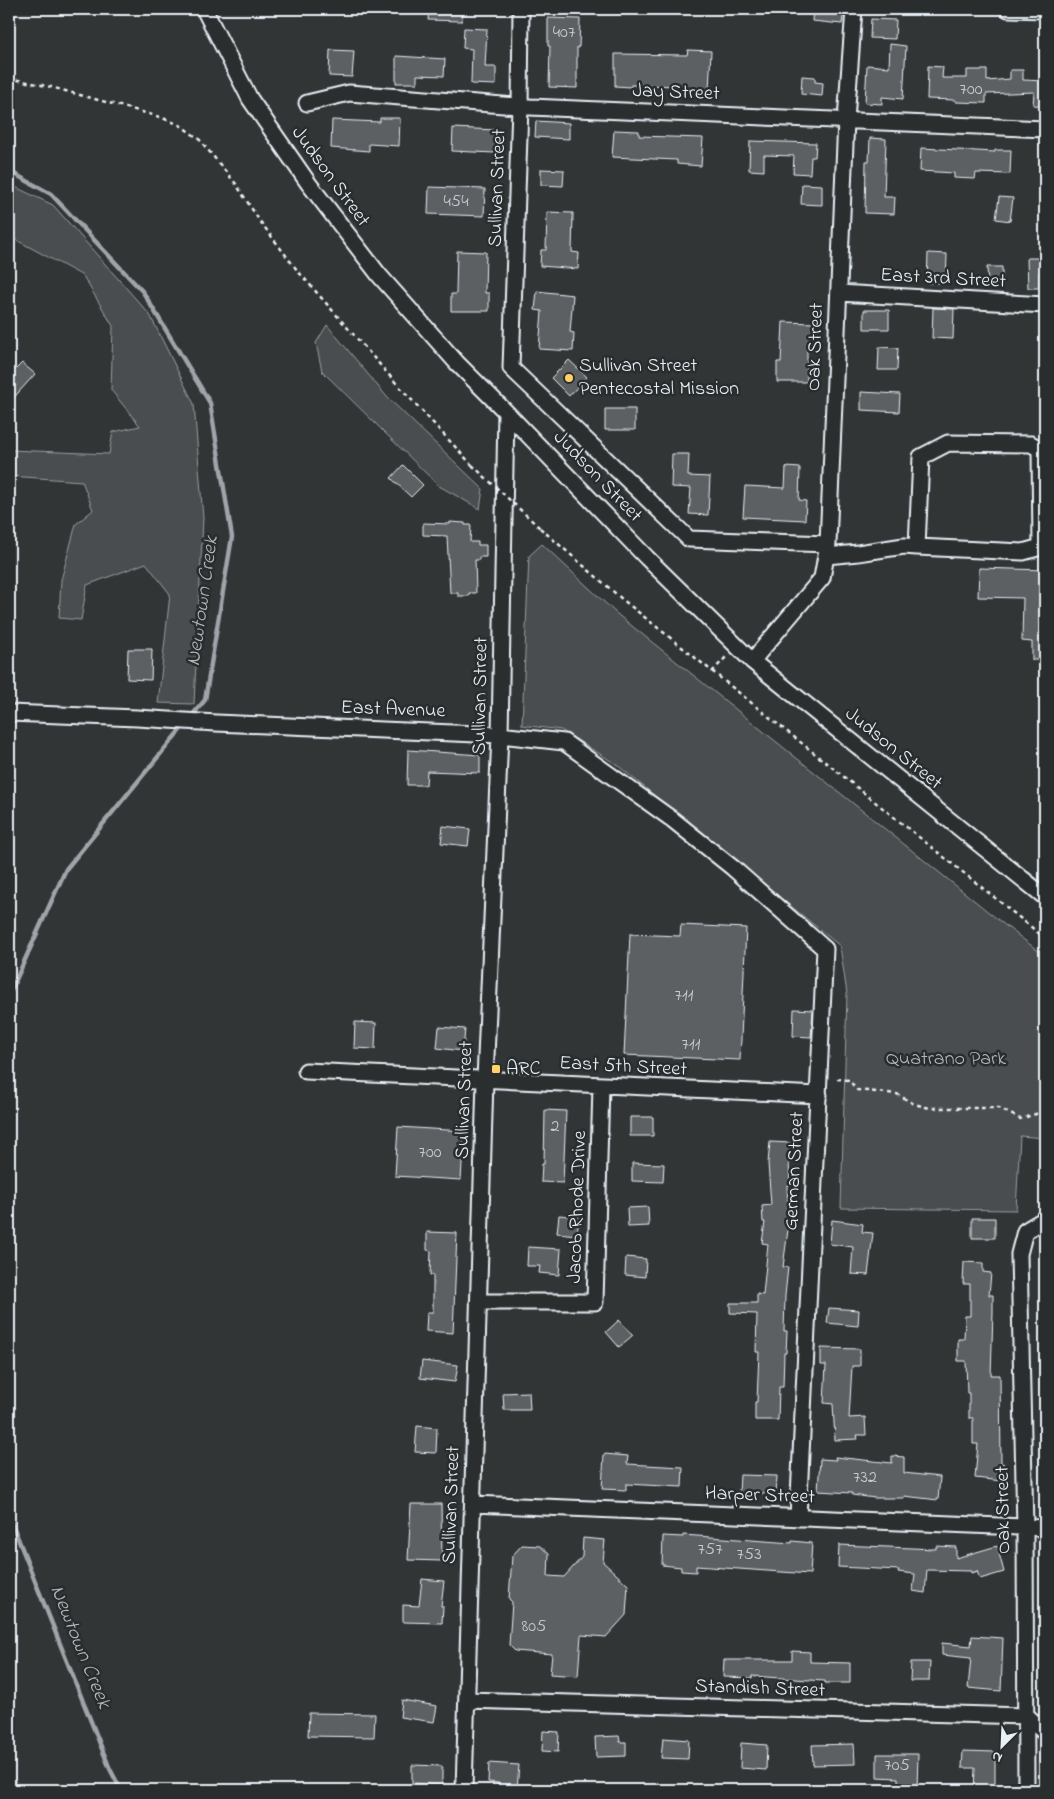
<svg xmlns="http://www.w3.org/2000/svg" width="1054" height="1799" font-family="'Indie Flower',sans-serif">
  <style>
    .green { fill: #494d4f; stroke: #989fa4 }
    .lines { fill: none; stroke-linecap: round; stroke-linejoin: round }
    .stream { stroke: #9fa5aa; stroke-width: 4.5 }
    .building { fill: #5c6063; stroke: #e8f1f8 }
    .minor-casing { stroke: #e8f1f8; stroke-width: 19 }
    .path { stroke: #e8f1f8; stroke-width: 2.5; stroke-dasharray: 4 4; stroke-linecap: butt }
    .minor { stroke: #2a2d2e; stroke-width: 15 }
    .path-bridge { stroke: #e8f1f8; stroke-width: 2.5; stroke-dasharray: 4 4; stroke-linecap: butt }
    .poi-dot { fill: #ffd166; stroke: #2a2d2e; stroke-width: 2 }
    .labels { text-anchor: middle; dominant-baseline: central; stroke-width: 5; stroke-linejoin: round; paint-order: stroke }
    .number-label { font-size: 18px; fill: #c5cdd3 }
    .street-label { font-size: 20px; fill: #e8f1f8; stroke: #2a2d2e }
    .poi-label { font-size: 20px; fill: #e8f1f8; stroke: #2a2d2e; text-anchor: start }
    .park-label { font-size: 20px; fill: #b0b8bd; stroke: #2a2d2e }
    .water-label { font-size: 21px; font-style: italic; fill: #b1b8be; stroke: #2a2d2e }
  </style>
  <rect width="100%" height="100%" fill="#323536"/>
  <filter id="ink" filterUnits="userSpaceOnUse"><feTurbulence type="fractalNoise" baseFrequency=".02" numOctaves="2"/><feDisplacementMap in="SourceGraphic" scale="10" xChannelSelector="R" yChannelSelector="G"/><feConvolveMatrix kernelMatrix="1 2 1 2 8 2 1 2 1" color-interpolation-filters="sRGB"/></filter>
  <g filter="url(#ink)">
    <path class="green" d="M9,184L53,205L150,315L194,404L203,518L194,704L158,703L170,594L146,563L87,585L81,620L59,618L61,580L76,524L93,510L82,481L9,476V450L109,454L113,432L140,426L111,390L113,326L83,276L9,236Z
      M327,325L387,397L483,489L480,509L439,486L322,371L316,343Z
      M542,544L617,614L1006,926L1045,956V1138L1020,1136L1016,1210L841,1208L847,994L840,946L616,764L561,730L522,725L529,556Z"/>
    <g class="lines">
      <path class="stream" d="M9,171L51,194L143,292L210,403L232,537L205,700L190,718
        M9,995L66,869L185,724
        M9,1516L110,1769L121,1790"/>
    </g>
    <path class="building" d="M429,9H462V21L428,20Z
      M813,9H844L842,24L812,21Z
      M548,18L580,19L579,47H577V88L549,87L550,46H548Z
      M871,19L896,20L895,39L870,38Z
      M464,28L487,29L485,67H496V85L471,84L472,49L463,48Z
      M890,44L906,46L903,99L882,97V104L865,103L867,65L889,67Z
      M330,50L354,51L352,77L329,76Z
      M688,50L711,51L709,90L685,89L686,86L631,85V87L615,86V54L687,55Z
      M396,56L445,59L444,76L417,75V83H396Z
      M928,66L943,67L942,78H967V70H987V81L1010,79V70H1023V80L1045,81V106L1033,105L1034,92L986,94V103L956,102V100L927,99Z
      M802,76L815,77V82L823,83L822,96L801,94Z
      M380,118H400L399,146L369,144V151L331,148L332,120L380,122Z
      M536,121L569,123V139L535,137Z
      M453,128L496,130L495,153L452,151Z
      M614,130L639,131V136L703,138L701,166L677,164V160L612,157Z
      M870,138L886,139L884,197H895L894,214L865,213L866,161H869Z
      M750,141L816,143L815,157H811L810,174L793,173L794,156L764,155V171L749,170Z
      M921,148L995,152V150H1011L1010,174L976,173L975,179L954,178V173L920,171Z
      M541,169L564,170L563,186L541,185Z
      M802,184L822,185V205L801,204Z
      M429,187L485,189L484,216L428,214Z
      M999,197L1013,198L1010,221L996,219Z
      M547,212L573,213L572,252L579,253L578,269L540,266L541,250H546Z
      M457,251L486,252L485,293H489V311H451V294H456Z
      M928,253L947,254L946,283H927Z
      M1027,258H1043L1044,273H1039V288H1028Z
      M987,267H1002V286L988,285Z
      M537,291L573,295L570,332L574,333L573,351L539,349L542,311L535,310Z
      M933,308L954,309L953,339L932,338Z
      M864,310H889V329H864Z
      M783,322L815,323L814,344L807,343V382H777V362H781Z
      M879,347L898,348L897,370H878Z
      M569,360L587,377L569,396L551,378Z
      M22,363L35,374L9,403V366L14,371Z
      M861,392L900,394L899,412L861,410Z
      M605,409H635V430H605Z
      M672,454H689L688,476L710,477L708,515L689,514L691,488L671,487Z
      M403,465L423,485L411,497L391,478Z
      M786,467L800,468L799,500L806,501L805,520L743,517L745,486L785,488Z
      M450,522L465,523V525H471L470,542H478V545H486V557H479V560H475L476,593H469V596H458V593H450L447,536L423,535V523L450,524Z
      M979,568L1045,570V660H1032V642L1022,641L1023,598L978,597Z
      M128,649H152L151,680L127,679Z
      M408,750L480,755V773L427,771L426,785H407Z
      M443,826L470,829L468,846L441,843Z
      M681,925L746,928L740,1060L624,1055L630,934L680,936Z
      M794,1009L813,1010L811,1037L793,1036Z
      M355,1022L376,1023L375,1049L354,1048Z
      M439,1027L465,1029L463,1051L437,1048Z
      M545,1110L566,1111L563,1183L541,1182L542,1164H544Z
      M630,1117H653V1136H630Z
      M398,1127L464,1131L461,1180L395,1176Z
      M770,1142L793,1143L792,1161H789L790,1185L787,1186L789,1222L783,1267H788L785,1296L784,1331H787L786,1353H784L783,1387H779L778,1420H755V1402H757L759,1352H756L757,1314L730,1313V1303H757V1294L763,1295L768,1244L762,1243L765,1222H763L762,1206L771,1205L768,1163Z
      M632,1163L664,1164L663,1182L632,1181Z
      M648,1207L649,1226L628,1227L627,1208Z
      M559,1215L579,1217L577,1235L557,1233Z
      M972,1218H995V1238H972Z
      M832,1220L863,1224L862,1232L873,1233L868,1275L851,1274L853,1247L830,1244Z
      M427,1232L457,1233L453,1333L426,1331L427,1312H433V1275H430L431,1251L427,1250Z
      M528,1247L561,1249L559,1275L539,1273L540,1266H527Z
      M626,1257L646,1259L645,1277L625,1275Z
      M964,1262L983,1263V1272L991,1273L989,1295H993V1312L991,1375H1000L1001,1463L1004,1464L1002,1481L975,1478L978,1444H973V1418H969V1393H967L966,1361H958V1339H964L965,1316H970V1284H963Z
      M829,1308L859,1310L858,1326L827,1323Z
      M619,1320L633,1335L619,1347L606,1332Z
      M821,1348L860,1349V1366H852L849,1418L865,1417L866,1435H857L858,1439L835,1440L833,1404L824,1403L826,1365H821Z
      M422,1361L458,1365L455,1382L420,1378Z
      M529,1392L530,1410H504L503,1393Z
      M417,1426L437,1428L436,1453L415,1452Z
      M604,1454L628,1456L627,1464L683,1467L682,1487L626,1484V1490L602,1489Z
      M892,1456L904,1457V1473L940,1477L938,1500L904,1496V1498H875L852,1495V1493L818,1491L820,1459L836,1460L835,1457L892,1463Z
      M740,1475L777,1476L776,1494L739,1493Z
      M411,1504H441L442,1561L408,1560Z
      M683,1535L792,1543V1541L812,1543L810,1574L696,1566V1572L681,1571V1567L662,1565L663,1536L683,1537Z
      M583,1538L605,1540L603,1562L628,1585L626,1615L606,1637L581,1635L578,1676L550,1674L552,1654L515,1651L509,1645L512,1602L509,1599L512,1556L522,1545L540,1546L549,1554L548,1576L564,1577L582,1557Z
      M839,1545L936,1549V1546L956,1547V1558L997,1546L1004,1572L980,1579L977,1571L971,1573V1571L927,1570L925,1593L913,1591L915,1574L898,1572L899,1570L838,1567Z
      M422,1579L444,1581L441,1606H443L442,1623L403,1622V1605L419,1606Z
      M972,1636L1003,1638L1001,1691L968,1688L971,1658L942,1655V1643L971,1646Z
      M792,1651L810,1652V1662L850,1663V1683H824V1681L752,1676V1678L723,1677L724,1660H792Z
      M911,1662H930L929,1681H910Z
      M402,1700L437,1706L434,1722L400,1717Z
      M309,1713L375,1714L374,1737L308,1736Z
      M543,1731L559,1732L558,1752L542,1751Z
      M619,1736L620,1742H626V1756L596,1757L595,1737Z
      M663,1738L689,1740L688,1759L661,1758Z
      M741,1743L767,1745L766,1770L740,1768Z
      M854,1744L855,1764L813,1765L812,1745Z
      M963,1751L995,1752V1790H974L975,1768H962Z
      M877,1754H918L917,1790H898V1778L877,1777Z
      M489,1763L519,1765L517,1790H498V1783L488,1782Z
      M412,1765L442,1766V1785L412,1783Z"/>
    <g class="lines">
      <defs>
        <path id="minor" d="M204,9L250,99L309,184L379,275L457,363L506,412L647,558L752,661L1045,897
          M521,9L520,107L511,368L689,539L828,544
          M1008,9L1045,10
          M307,103L349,93L530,107L1045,129
          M839,293L1045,305
          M826,556L858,553L904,546L917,547L1023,552L1041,547L1040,449L1031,444L948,443L921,457L917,547
          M752,661L822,578L828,544L846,120L854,9
          M9,713L137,718L216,723L500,735L564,742L673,820L733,868L825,949L798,1518
          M306,1071L819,1095
          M478,1302H595L601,1086
          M473,1504L1045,1528
          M467,1700L1027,1716L1045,1733
          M464,1790L485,1080L500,735L506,412
          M1026,1790L1025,1528L1019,1254L1025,1231L1045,1219"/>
      </defs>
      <use href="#minor" class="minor-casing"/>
      <path class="path" d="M9,78L51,87L160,117L180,125L199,139L236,184L259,220L297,270L396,383L472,465
        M540,528L623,600L1045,938
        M712,672L727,656
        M837,1079L849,1080L857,1090L897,1094L914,1104L930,1108H999L1020,1119L1045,1111"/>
      <use href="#minor" class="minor"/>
      <path class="path-bridge" d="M472,465L540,528"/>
    </g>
  </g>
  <g class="poi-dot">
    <circle cx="569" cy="378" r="5"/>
    <rect x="491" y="1064" width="10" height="10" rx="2.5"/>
  </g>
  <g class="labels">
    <g class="number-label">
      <text x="564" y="33">407</text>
      <text x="971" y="90">700</text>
      <text x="456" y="202">454</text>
      <text x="684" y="996">711</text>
      <text x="691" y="1045">711</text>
      <text x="555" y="1127">2</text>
      <text x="430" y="1153">700</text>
      <text x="865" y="1478">732</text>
      <text x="710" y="1550">757</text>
      <text x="749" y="1555">753</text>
      <text x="534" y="1627">805</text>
      <text x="897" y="1766">705</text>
    </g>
    <g class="street-label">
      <text transform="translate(676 93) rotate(2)">Jay Street</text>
      <text transform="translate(330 177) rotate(54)">Judson Street</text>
      <text transform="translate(498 188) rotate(-88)">Sullivan Street</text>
      <text transform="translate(943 279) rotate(3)">East 3rd Street</text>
      <text transform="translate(816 347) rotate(-88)">Oak Street</text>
      <text transform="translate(597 477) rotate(46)">Judson Street</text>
      <text transform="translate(481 696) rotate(-89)">Sullivan Street</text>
      <text transform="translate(393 710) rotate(2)">East Avenue</text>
      <text transform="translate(893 749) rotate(39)">Judson Street</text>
      <text transform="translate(623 1067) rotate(3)">East 5th Street</text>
      <text transform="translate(465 1100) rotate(-88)">Sullivan Street</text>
      <text transform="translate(795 1171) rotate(-87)">German Street</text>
      <text transform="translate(578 1207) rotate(-88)">Jacob Rhode Drive</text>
      <text transform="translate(760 1496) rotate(2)">Harper Street</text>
      <text transform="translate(452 1505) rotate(-88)">Sullivan Street</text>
      <text transform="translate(1004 1510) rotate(-91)">Oak Street</text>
      <text transform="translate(760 1689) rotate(2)">Standish Street</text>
    </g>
    <g class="poi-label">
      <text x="579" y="366">Sullivan Street<tspan x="579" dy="23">Pentecostal Mission</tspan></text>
      <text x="506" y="1069">ARC</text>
    </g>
    <g class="park-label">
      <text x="946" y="1059">Quatrano Park</text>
    </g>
    <g class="water-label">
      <text transform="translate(203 601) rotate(-82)">Newtown Creek</text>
      <text transform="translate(80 1647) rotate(68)">Newtown Creek</text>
    </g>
  </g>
  <rect width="1054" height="1799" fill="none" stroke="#2a2d2e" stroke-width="30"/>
  <rect x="15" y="15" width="1024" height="1769" fill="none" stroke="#e8f1f8" stroke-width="2" filter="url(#ink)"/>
  <g transform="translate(1002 1746) rotate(204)" stroke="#2a2d2e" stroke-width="4" paint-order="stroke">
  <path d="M0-4L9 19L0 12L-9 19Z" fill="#e8f1f8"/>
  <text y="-8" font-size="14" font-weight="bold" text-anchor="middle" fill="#e8f1f8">N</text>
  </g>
</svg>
